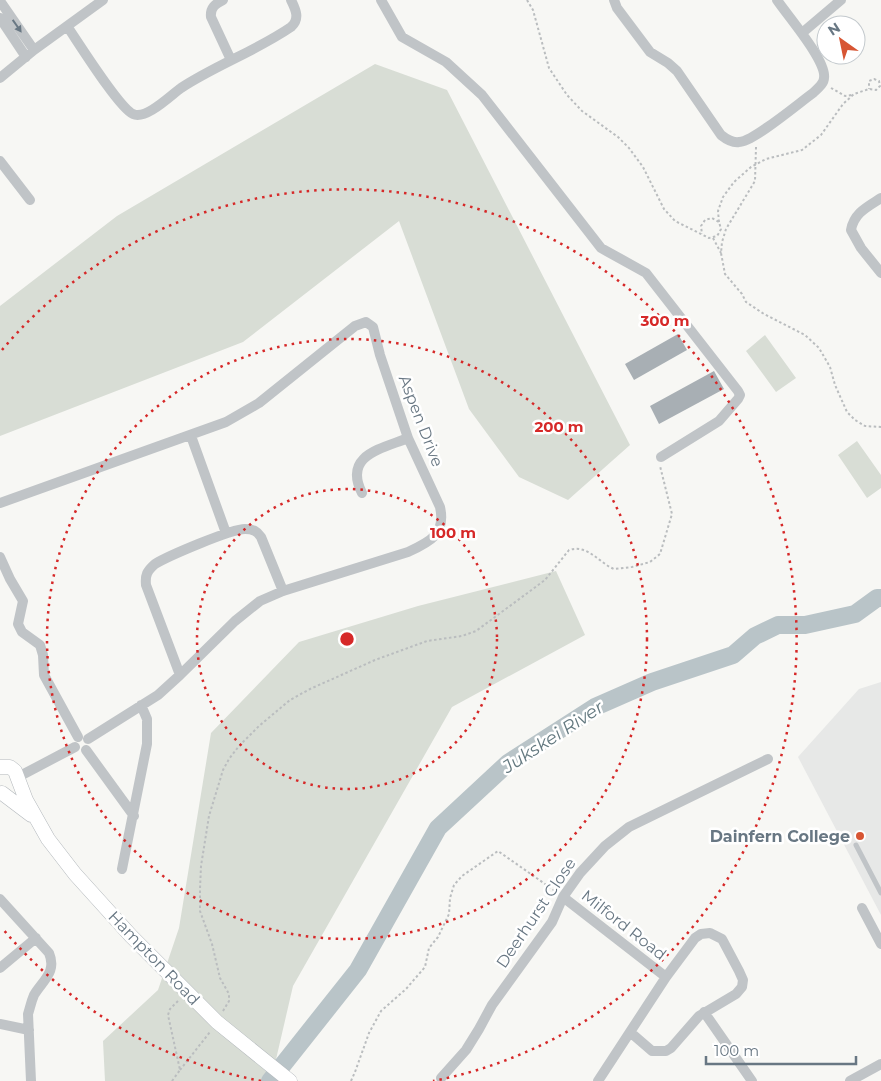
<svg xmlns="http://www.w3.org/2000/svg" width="881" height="1081" font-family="Montserrat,sans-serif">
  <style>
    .built { fill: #e7e8e7 }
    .green { fill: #d8ddd5 }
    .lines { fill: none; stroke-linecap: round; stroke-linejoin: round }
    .river { stroke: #b9c4c8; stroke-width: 18 }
    .building { fill: #a8afb4 }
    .secondary-casing { stroke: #b3b8bc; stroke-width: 15 }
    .path { stroke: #babdbf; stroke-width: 2; stroke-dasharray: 2.5 2.5; stroke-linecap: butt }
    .lane { stroke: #c0c4c7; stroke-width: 5 }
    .street { stroke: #c0c4c7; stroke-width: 10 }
    .secondary { stroke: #fff; stroke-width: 14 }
    .oneway { fill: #687783 }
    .ring { fill: none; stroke: #d62828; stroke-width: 2.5; stroke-dasharray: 2.5 5 }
    .poi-dot { fill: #d75533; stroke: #fff; stroke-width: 2 }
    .labels { text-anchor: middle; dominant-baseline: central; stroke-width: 5; stroke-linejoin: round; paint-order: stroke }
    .street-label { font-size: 16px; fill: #687783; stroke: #fff }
    .poi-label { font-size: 16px; font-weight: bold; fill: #687783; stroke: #fff; text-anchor: end }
    .water-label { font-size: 18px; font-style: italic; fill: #63787f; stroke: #fff }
    .centre { fill: #d62828; stroke: #fff; stroke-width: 2.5 }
    .ring-label { font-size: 15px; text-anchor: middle; font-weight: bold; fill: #d62828; stroke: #fff; stroke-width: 5; stroke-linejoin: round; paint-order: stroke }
  </style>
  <rect width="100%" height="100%" fill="#f7f7f4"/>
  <path class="built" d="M881,682V915L798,757L859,689Z"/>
  <path class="green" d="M375,64L447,90L630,445L568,500L519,477L469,409L399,221L243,342L0,436V306L117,216Z
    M765,335L796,378L776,392L746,351Z
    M857,441L881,475V488L867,498L838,455Z
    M556,571L585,635L452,707L293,986L271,1081H105L103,1041L158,990L179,928L211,733L299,642L418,606Z"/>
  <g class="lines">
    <path class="river" d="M270,1081L358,970L438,828L508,763L595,707L652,682L733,655L755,636L778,625H805L855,614L877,598H881"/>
  </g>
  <path class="building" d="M678,334L687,350L634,380L625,364Z
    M714,371L724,389L659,424L650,406Z"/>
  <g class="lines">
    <defs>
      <path id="secondary" d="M0,767H10L15,771L26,800L48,839L75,874L131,936L217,1022L290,1081
        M2,793L31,815"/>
    </defs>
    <use href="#secondary" class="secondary-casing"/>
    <path class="path" d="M527,0L533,10L549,68L567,95L582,111L618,137L629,148L643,167L664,209L675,221L709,238L717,236L719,233L721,229L719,222L712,218L705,220L701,226L702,234
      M831,88L845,96L852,95
      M756,147L755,181L726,229L722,242L721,253L725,274L742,294L746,302L764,314L805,335L819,348L830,367L835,385L847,412L855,420L865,426L881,427
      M719,222L718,211L723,197L734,182L751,167L766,159L802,150L821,135L843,104L854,94L869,89L876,90L880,86L879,81L874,79L869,81V89
      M713,238L721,253
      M223,1011L229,1001V994L220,978L212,944L200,911V889L201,866L209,816L223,770L229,759L239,746L259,726L290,700L310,689L375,660L427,641L462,636L476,631L545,580L569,550C588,544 599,563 614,569L632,567L650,562L660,554L672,514L660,466
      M180,1070L210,1032
      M172,1081L180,1070L168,1015L170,1009L179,1000
      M351,1081L355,1072L369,1033L381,1011L406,989L425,967L429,948L438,937L449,914L450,898L454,885L462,876L498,851L555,891"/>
    <path class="lane" d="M856,845L881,893"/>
    <path class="street" d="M223,0C215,4 210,8 211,17L231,60
      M381,0L402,37L446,62L482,95L601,248L646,273L738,391L740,395L738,399L719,421L661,457
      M614,0L617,8L650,52L668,63L677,71L721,135C726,139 732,143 739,142C753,142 799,103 813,93C817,89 824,84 824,78C827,61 787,15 777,0
      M0,1L34,50
      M0,18L26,57
      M67,26C78,42 119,108 133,114C146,120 170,96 181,88C216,65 256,51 291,27C300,19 296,10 291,0
      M802,33L841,0
      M0,78L34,50L103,0
      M0,161L30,200
      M881,198C867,207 854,213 851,230L861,248L881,273
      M191,436L226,533
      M362,493C343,455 381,449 408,438
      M0,503L226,422L259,403L355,326L366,322L373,327L380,355L408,438L440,507C446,534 430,542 408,552L283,591L260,601L235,621L180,675L158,695L88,739
      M0,557L10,579L23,601L18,624L22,632L40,645L43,655L44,675L78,737
      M180,675L146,585C145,575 147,571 155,564C168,556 231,529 245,529C253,529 257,531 261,537L283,591
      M86,750L134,816
      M18,777L75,747
      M122,869L147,744V719L141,705
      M563,897L666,977
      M0,899L49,953C57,972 43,980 34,995C31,1002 30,1008 28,1014L31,1081
      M862,908L881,944
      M710,933L722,939L739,971L743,980L742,987L736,994L699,1016L671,1048L666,1051H652L630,1032L666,977L695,938L701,934Z
      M0,968L36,938
      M704,1012L752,1081
      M0,1024L29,1030
      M441,1078L466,1050L479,1029L492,1005L552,922L563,897L580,873L605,846L629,827L768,759
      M598,1081L630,1032
      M850,1081L881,1064"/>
    <use href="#secondary" class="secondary"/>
  </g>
  <defs><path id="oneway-solid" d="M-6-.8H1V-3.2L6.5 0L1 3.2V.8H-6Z" transform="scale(1.25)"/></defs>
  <use class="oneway" href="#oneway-solid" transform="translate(17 26) rotate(55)"/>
  <g class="ring">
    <circle cx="347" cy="639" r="150"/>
    <circle cx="347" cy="639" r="300"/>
    <path d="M261 1081A450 450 0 0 1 2 928M2 350A450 450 0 1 1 433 1081"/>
  </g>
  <circle class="poi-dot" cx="860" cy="836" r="5"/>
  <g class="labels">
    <g class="street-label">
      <text transform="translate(421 421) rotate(69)">Aspen Drive</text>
      <text transform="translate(536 913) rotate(-56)">Deerhurst Close</text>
      <text transform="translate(624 925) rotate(38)">Milford Road</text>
      <text transform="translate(154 958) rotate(46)">Hampton Road</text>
    </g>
    <g class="poi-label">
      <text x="850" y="836">Dainfern College</text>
    </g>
    <g class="water-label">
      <text transform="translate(553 737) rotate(-33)">Jukskei River</text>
    </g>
  </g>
  <circle cx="347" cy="639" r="8" class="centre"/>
  <g class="ring-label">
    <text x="665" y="326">300 m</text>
    <text x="559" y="432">200 m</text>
    <text x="453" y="538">100 m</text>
  </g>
  <g transform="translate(841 40) rotate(327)"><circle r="24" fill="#ffffff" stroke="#c3c9cd"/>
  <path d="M0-4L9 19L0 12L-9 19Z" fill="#d75533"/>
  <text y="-8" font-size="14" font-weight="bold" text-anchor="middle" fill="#687783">N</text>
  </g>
  <path d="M706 1056v8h150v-8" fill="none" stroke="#687783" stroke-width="2.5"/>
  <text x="714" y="1056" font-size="15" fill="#687783" stroke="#ffffff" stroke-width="4" paint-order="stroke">100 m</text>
</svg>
